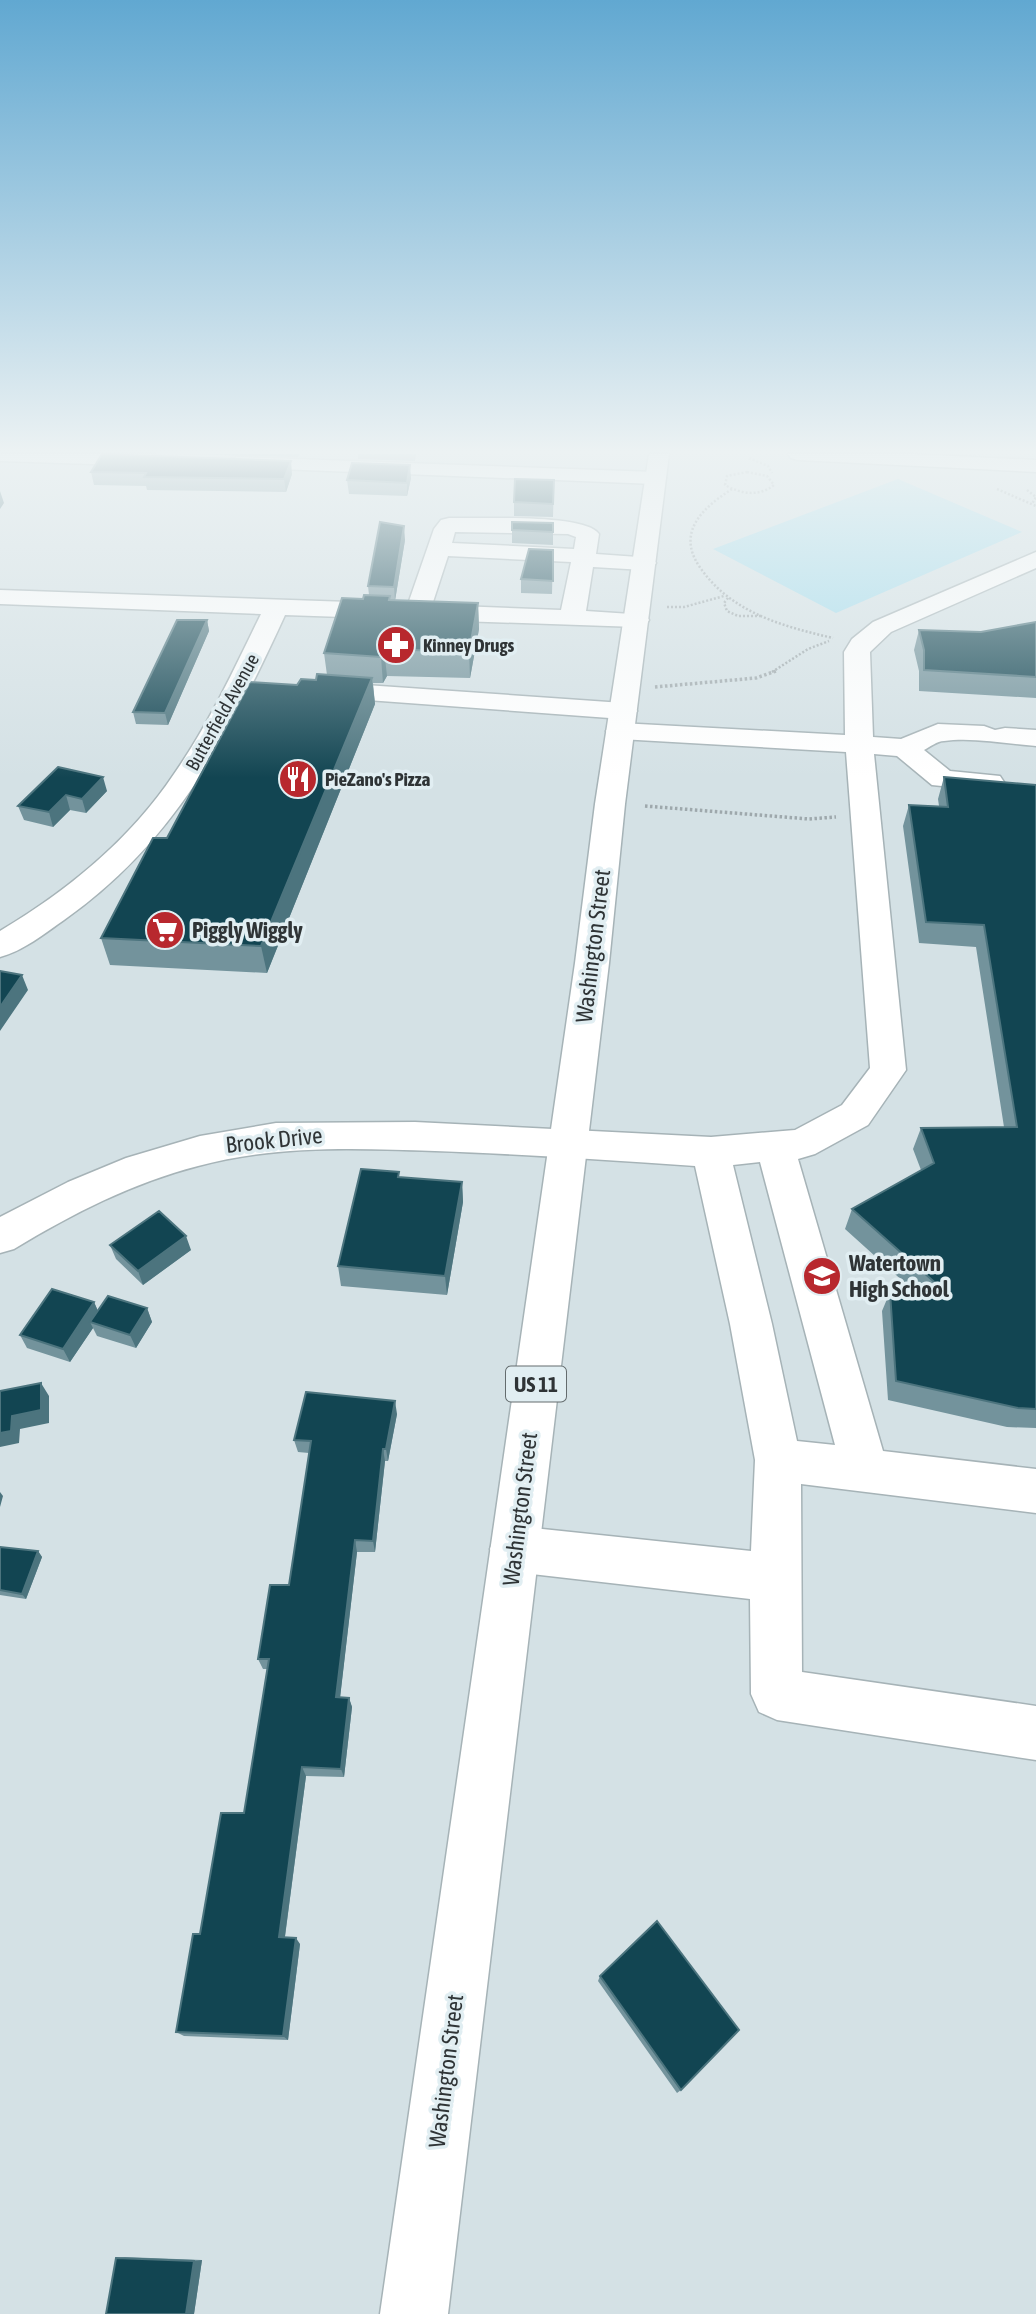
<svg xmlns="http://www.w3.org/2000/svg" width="1036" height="2314" font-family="'Asap Condensed',sans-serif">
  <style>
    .green { fill: #a2dced }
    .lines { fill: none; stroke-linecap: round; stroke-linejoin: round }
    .minor-casing { stroke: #a6b3b7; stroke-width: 3 }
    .major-casing { stroke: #a6b3b7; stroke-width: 3 }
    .path-far1 { stroke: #9ea8ac; stroke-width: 2.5; stroke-dasharray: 2 2; stroke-linecap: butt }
    .path { stroke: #9ea8ac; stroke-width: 3.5; stroke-dasharray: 2.5 2.5; stroke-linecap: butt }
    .minor { fill: #fff; fill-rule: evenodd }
    .major { fill: #fff; fill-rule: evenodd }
    .wall { fill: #73939c }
    .shaded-wall { fill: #4c747e }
    .building { fill: #124552; stroke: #4c747e; stroke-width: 2 }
    .labels { text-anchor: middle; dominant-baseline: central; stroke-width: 7; stroke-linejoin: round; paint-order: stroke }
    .far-poi-label { font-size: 19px; font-weight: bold; fill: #2f3436; stroke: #e1eef2; text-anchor: start }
    .far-street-label { font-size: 19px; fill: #2f3436; stroke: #e1eef2 }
    .shield { fill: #e1eef2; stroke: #646c6e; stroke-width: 2 }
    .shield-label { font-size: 21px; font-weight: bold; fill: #2f3436 }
    .poi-label { font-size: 23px; font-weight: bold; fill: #2f3436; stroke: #e1eef2; text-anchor: start }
    .street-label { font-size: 23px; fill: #2f3436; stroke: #e1eef2 }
  </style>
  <rect width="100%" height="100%" fill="#d4e1e5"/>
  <path class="green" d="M898,479L1022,532L836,613L713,549Z"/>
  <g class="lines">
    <defs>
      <path id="minor" d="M0,454H153L160,456L163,460L160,464L153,466L0,461Z
        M788,454H912L1036,460V472L798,460L791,458Z
        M237,457L655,472L662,474L666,478L662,482L655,484L230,467L227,463L230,459Z
        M449,518C477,519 585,513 599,534L596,554L652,558L656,563L652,568L644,570L593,567L586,611L646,615L649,620L646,625L637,627L285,615C230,735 175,842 64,920C44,934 23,951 0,957V931C67,891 130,840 174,774C209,724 234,669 261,614L0,604V590L408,604L434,529L441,520ZM455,532L568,534L576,537L574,549L452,543ZM448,556L571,562L561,610L432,605Z
        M1036,552V568L891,632L870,652L873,737L901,739L938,724L984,726L995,730L1005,728L1036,730V746C1007,744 972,737 944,741C937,741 930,747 924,750L950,771L1000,776L1004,782L1000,788L990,791L932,785L897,756L874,754L906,1070L868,1125L815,1154L798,1159L883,1451L1036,1469V1513L801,1484L802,1672L1036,1706V1760L777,1720L759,1712L751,1694L750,1599L514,1572L497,1566L490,1549L497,1532L514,1526L751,1551L755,1460L730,1324L695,1166C608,1160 522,1154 435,1151C356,1148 275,1145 198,1166C132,1183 72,1214 14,1249L0,1253V1217L68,1182L126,1158L200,1136L276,1123L415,1122L711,1137L795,1130L842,1105L870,1068L846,752L620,739L610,737L606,731L610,725L620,723L845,735L844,652L852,639L873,622ZM760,1162L835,1445L797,1441L772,1324L733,1165Z
        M322,682L623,703L633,705L637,711L633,717L623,719L313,696L309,690L313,684Z"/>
      <path id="major" d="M649,454H669L625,804L609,963L448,2314H380L575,963L595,804Z"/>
    </defs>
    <use href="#minor" class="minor-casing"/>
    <use href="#major" class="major-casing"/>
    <path class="path-far1" d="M749,458L768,466L772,473
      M747,472L767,476L774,485C759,497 741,494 725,485L727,476Z
      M732,489C704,507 676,531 699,566C730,612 781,626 833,638
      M997,489L1036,506
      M1027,490L1036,497L1032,504
      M728,598L724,603L727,611L738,616H762
      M667,607H684L724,596
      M772,672L808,649L829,641"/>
    <path class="path" d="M655,687L756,678L776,671
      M645,806L809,819L836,817"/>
    <use href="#minor" class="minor"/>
    <use href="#major" class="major"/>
  </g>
  <path class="wall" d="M185,454H300L298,457Z
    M358,454H416L415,461L358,459Z
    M91,472L292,474L286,492L147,490L146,486L94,485Z
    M411,478L407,496L349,494L347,480Z
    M554,480L553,517L514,516V502Z
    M553,523V545L512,543V530Z
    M405,540L395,600L478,603L479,629L470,678L387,676L383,683H373L375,704L267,973L110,965L101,938L167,838L297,685L316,680L327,675L324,653L363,599L369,595L368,586Z
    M553,550L552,594L521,593V579Z
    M207,620L209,631L168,725L136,724L133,712Z
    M1036,622V698L919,691V671L914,650L919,630L981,632Z
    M58,767L107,791L86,813L70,810L53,827L24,820L18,806Z
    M944,777L1036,785V1428L1007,1427L888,1400L882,1311L890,1292L916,1293L845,1229L852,1209L921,1170L913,1149L921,1128L1004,1127L976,947L919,943L903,826L909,805L939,806L938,799Z
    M399,1177L462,1182L463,1202L447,1295L341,1286L338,1266Z
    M110,1245L191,1250L143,1285L116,1259Z
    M94,1302L98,1311L147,1308L152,1322L136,1348L97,1336L93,1328L70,1362L27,1348L20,1335Z
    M397,1414L388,1461H385L375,1552H357L340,1697L349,1698L352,1707L344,1777L306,1776L285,1937L300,1944L288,2040L184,2036L176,2032L200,1934L244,1813L267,1669H263L258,1659L289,1585L309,1453L298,1452L294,1440Z
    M0,1547L38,1551L42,1557L26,1599L0,1595Z
    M600,1976L681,2090L677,2093L598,1981Z
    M125,2257L202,2260L194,2314H106L116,2258Z"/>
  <path class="shaded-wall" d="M291,461L292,474L286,492L284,479Z
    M410,465L411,478L407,496V483Z
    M0,491L4,503L0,509Z
    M404,526L405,540L395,601L394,587Z
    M478,603L479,629L470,678L469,652Z
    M207,620L209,631L168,725L165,713Z
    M384,649L387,676L383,683L381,657Z
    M372,678L375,704L267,973L261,946Z
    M103,777L107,791L86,813L82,799Z
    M66,795L70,810L53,827L49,812Z
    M22,975L28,990L0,1031V1007Z
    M462,1182L463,1202L447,1295L445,1276Z
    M186,1236L191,1250L143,1285L138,1271Z
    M94,1302L100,1316L90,1322L93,1328L70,1362L63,1349Z
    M147,1308L152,1322L136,1348L130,1335Z
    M41,1383L49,1396V1423L20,1429L19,1443L0,1447V1433L12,1416Z
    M395,1401L397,1414L388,1461L386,1449Z
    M383,1449L385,1461L375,1552L373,1541Z
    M0,1492L3,1496L0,1507Z
    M355,1540L357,1552L339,1707L336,1697Z
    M38,1551L42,1557L26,1599L22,1594Z
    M349,1698L352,1707L344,1777L341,1769Z
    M302,1767L306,1776L284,1943L279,1937Z
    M296,1938L300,1944L288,2040L283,2036Z
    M202,2260L194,2314H186L194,2261Z"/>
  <path class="building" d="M102,454L291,461L284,479L144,477L146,473L91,472Z
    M352,463L410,465L407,483L347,480Z
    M515,479L554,480L553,504L514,502Z
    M380,522L404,526L394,587L368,586Z
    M512,522L553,523V532L512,530Z
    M529,549L553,550V581L521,579Z
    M364,595L390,596L389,600L478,603L469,652L384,649L381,657L324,653L342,598L363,599Z
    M177,620H207L165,713L133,712Z
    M1036,622V677L924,670V650L919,630L981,632Z
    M317,674L372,678L261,946L101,938L153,838H167L250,682L297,685L301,679L316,680Z
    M58,767L103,777L82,799L66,795L49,812L18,806Z
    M944,777L1036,785V1409L1018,1408L896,1381L890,1292L949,1295L852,1209L934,1163L921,1128L1017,1127L984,925L926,922L909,805L948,807Z
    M0,971L22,975L0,1007Z
    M361,1169L399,1172L398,1177L462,1182L445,1276L338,1266Z
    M159,1211L186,1236L138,1271L110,1245Z
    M52,1289L94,1302L63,1349L20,1335Z
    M108,1296L147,1308L130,1335L90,1322Z
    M41,1383V1410L12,1416L11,1431L0,1433V1391Z
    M306,1392L395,1401L386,1449H383L373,1541L355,1540L336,1697L349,1698L341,1769L302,1767L279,1937L296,1938L283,2036L176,2032L193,1934H200L221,1813H244L269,1659H258L270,1585H289L311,1441L294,1440Z
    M0,1547L38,1551L22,1594L0,1590Z
    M657,1921L739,2030L681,2090L600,1976Z
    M116,2258L194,2261L186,2314H106Z"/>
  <linearGradient id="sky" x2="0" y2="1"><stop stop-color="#61a8d1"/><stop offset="0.58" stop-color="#ecf2f3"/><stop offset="1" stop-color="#ecf2f3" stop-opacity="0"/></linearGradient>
  <rect width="1036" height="778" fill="url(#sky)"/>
  <defs>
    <symbol id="pharmacy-disc" viewBox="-11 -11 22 22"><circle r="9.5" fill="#b8282e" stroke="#e1eef2"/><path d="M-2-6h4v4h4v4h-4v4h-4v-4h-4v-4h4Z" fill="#fff"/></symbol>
    <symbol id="restaurant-disc" viewBox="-11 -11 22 22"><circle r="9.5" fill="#b8282e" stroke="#e1eef2"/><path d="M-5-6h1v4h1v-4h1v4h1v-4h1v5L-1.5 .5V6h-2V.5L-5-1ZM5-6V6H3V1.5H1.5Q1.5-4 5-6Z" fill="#fff"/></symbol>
    <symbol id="supermarket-disc" viewBox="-11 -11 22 22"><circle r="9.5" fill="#b8282e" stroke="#e1eef2"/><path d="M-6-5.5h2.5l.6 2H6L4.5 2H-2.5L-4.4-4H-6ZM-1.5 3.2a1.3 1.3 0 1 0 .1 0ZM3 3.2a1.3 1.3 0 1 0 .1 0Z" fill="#fff"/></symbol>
    <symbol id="school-disc" viewBox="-11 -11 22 22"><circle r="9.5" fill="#b8282e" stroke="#e1eef2"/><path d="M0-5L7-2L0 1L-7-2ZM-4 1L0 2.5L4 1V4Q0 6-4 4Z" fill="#fff"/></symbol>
  </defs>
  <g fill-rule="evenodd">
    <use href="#pharmacy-disc" x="374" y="623" width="44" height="44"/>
    <use href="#restaurant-disc" x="276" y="757" width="44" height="44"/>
    <use href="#supermarket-disc" x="143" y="908" width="44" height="44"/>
    <use href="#school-disc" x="800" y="1254" width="44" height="44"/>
  </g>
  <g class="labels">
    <g class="far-poi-label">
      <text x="423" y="645">Kinney Drugs</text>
      <text x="325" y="779">PieZano's Pizza</text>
    </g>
    <g class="far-street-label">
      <text transform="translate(222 712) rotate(-61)">Butterfield Avenue</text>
    </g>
    <rect class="shield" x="506" y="1366.5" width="60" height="35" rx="5"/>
    <g class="shield-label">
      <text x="536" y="1384">US 11</text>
    </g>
    <g class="poi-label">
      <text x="192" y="930">Piggly Wiggly</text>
      <text x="849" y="1263">Watertown<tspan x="849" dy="26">High School</tspan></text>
    </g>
    <g class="street-label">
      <text transform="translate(593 946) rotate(-83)">Washington Street</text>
      <text transform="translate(274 1140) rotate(-6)">Brook Drive</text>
      <text transform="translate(520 1509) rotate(-83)">Washington Street</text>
      <text transform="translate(446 2071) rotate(-83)">Washington Street</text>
    </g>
  </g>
</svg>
